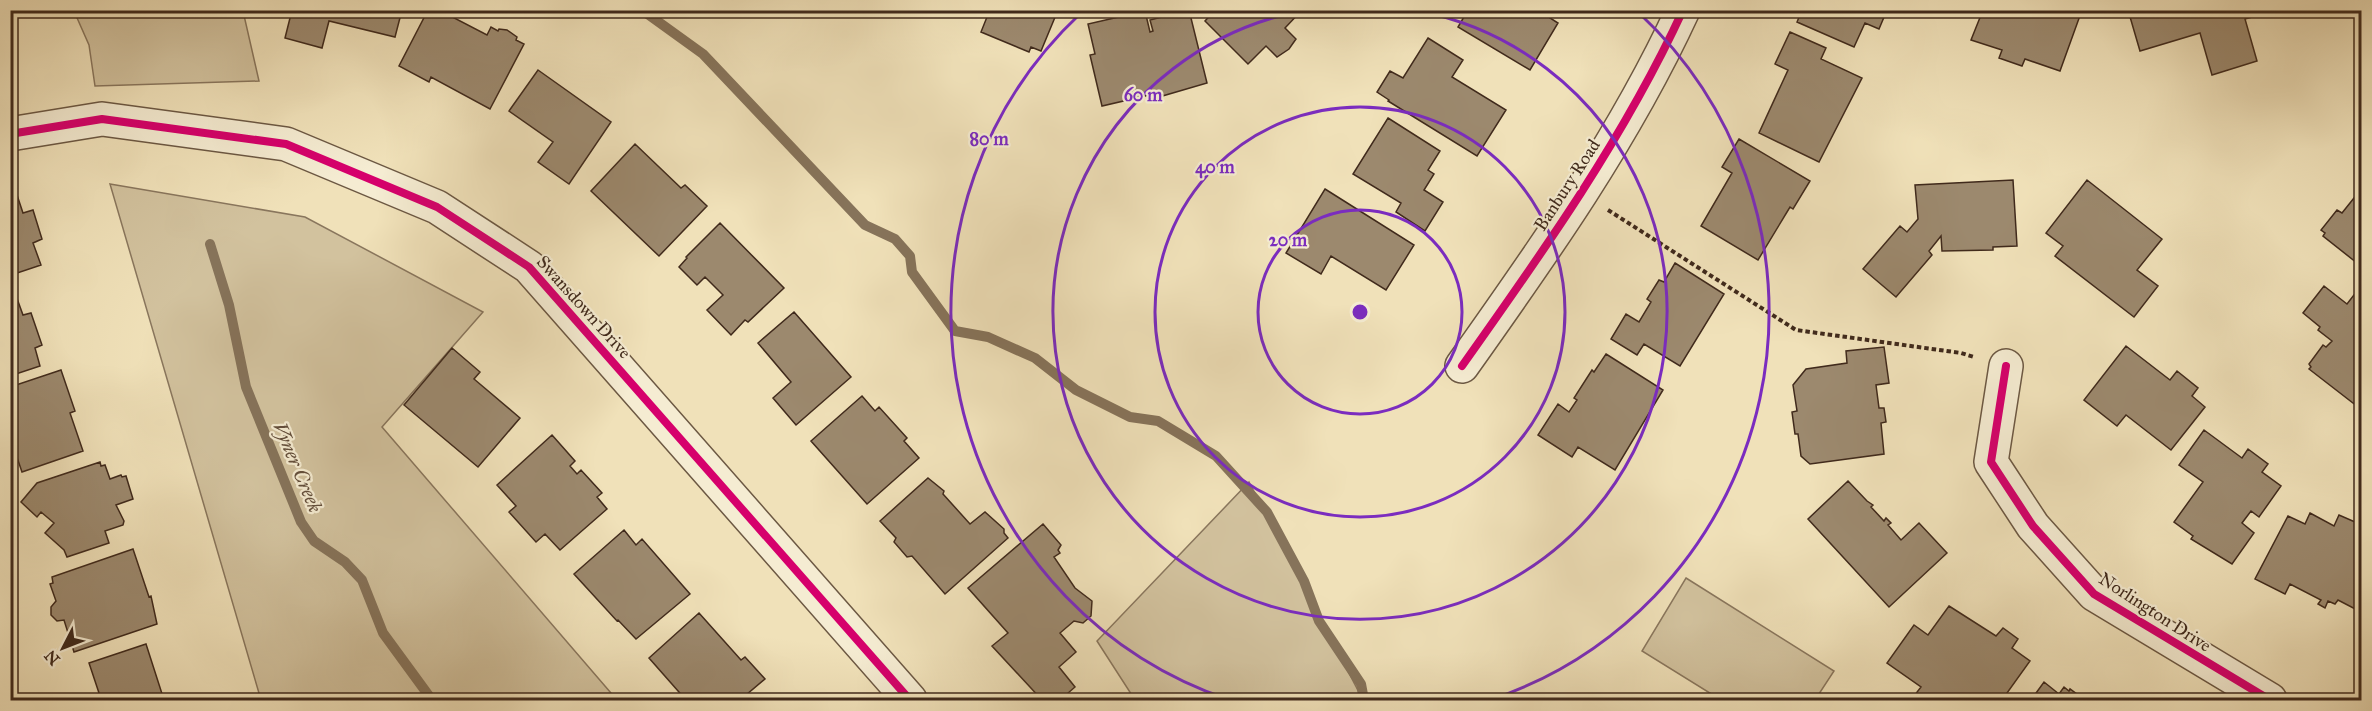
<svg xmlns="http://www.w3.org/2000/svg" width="2372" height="711" font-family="'IM FELL Great Primer',serif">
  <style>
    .green { fill: #d2c29e; stroke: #89765d; stroke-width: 1.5 }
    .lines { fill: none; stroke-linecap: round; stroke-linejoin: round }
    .stream { stroke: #86735a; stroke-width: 10 }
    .building { fill: #9c896e; stroke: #402a1c; stroke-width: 1.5 }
    .minor-casing { stroke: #6c5843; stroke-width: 36 }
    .path { stroke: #402a1c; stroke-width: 4; stroke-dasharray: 4.5 3; stroke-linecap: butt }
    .minor { stroke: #f5ecd2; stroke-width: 33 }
    .cycleway-casing { stroke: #f5ecd2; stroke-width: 11 }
    .cycleway { stroke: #d6006c; stroke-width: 8 }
    .ring { fill: none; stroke: #7b2cbf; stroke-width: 3 }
    .labels { text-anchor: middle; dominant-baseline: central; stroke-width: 4.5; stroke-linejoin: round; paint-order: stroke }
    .street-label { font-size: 18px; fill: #402a1c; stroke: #f5ecd2 }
    .water-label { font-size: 20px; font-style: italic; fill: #634e3b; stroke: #f5ecd2 }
    .centre { fill: #7b2cbf; stroke: #f5ecd2; stroke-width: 3 }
    .ring-label { font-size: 18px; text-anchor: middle; font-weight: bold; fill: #7b2cbf; stroke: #f5ecd2; stroke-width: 4.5; stroke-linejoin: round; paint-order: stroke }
  </style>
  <rect width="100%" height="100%" fill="#f0e1b9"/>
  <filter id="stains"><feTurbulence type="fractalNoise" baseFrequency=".00333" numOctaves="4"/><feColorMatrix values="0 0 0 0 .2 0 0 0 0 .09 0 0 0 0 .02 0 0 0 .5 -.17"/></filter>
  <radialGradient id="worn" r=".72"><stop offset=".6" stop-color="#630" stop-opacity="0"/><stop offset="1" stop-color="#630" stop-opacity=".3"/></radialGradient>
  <path class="green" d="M74,11H243L259,81L95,86L89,45Z
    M110,184L305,217L483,312L382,427L617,700H261Z
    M1249,482L1363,700H1135L1097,641Z
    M1686,578L1834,671L1815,700H1721L1642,651Z"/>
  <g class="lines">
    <path class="stream" d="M642,10L703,54L865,225L895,239L910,256L912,272L955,331L988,337L1035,358L1076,390L1130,417L1158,421L1216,456L1267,512L1304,581L1319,621L1361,684L1364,700
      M210,244L229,305L246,387L301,522L314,541L345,562L362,580L383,633L432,700"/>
  </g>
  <path class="building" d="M292,10H402L395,37L329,21L322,48L285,38Z
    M428,10H439L487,35L491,27L498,31L499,29L507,30L517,37L516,40L524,44L490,109L431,77L429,82L399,66Z
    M972,10H1058L1041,51L1031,47L1029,52L981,32L987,17Z
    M1189,10L1207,83L1159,97L1158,93L1102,106L1090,55L1095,54L1088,24L1145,11L1150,32L1153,31L1150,20Z
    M1215,10H1302L1285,28L1296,39L1289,49L1277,57L1266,46L1248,64L1205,21Z
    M1468,10H1554L1550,18L1558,23L1530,70L1458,27Z
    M1802,10H1887L1879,29L1865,23L1854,47L1797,22Z
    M1983,10H2082L2060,71L2025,59L2022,66L1999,58L2002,50L1971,40Z
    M2128,10H2255L2256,16L2245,19L2257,61L2212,75L2200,33L2140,51Z
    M1790,32L1826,48L1821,59L1862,78L1819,162L1759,133L1788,70L1775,64Z
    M1428,38L1463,60L1452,77L1506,110L1477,156L1388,101L1389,100L1377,92L1390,71L1403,78Z
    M538,70L611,122L569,184L538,162L553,142L509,111Z
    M1388,118L1440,151L1428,170L1434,174L1424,190L1443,202L1425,231L1396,212L1401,203L1353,174Z
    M1739,139L1810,181L1793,209L1790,207L1787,212L1758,260L1701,226L1732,173L1722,167Z
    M635,144L681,188L685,185L707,206L659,256L591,191Z
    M2013,180L2017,246L1993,247V250L1942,251L1941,236L1929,251L1932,255L1896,297L1863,269L1900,226L1907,232L1918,219L1915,185Z
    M2087,180L2162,239L2137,270L2158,286L2134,317L2055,256L2063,246L2046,233Z
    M1325,189L1414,245L1386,290L1331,256L1321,274L1286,253Z
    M2358,193L2362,195V267L2323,236L2325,233L2321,230L2337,210L2342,213Z
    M17,195L23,213L33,210L42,239L33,243L41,265L11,275L10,280V197Z
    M720,223L784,288L748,322L745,320L731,335L707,310L723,295L705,277L697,285L679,267L687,258L686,257Z
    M1675,263L1724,294L1680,366L1644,344L1637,355L1611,339L1626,314L1639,322L1651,302L1647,299L1659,280L1664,282Z
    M2324,286L2347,304L2357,291L2362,295V410L2309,369L2311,367L2309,364L2323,345L2326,347L2332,341L2318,330L2320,327L2303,313Z
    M15,293L23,315L31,313L42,345L35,348L40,366L10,376V294Z
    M794,312L851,377L796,425L773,398L791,382L758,343Z
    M2126,346L2170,380L2177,371L2198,388L2192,396L2205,407L2171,450L2126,415L2117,426L2084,400Z
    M1884,347L1889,383L1876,385L1879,408H1884L1886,422L1881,423L1884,454L1810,464L1801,456L1798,434H1795L1792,412L1797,411L1793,385L1806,369L1847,363L1846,351Z
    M452,348L480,372L474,379L520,418L478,467L404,405Z
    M1606,354L1663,390L1615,470L1578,447L1572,457L1538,435L1558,404L1569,412L1577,400L1574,398L1592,370L1594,372Z
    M61,370L75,411L70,413L83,451L22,472L10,437V425L16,424L10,406V387Z
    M862,396L875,411L879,407L907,438L904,441L919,458L867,504L811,441Z
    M2204,430L2242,458L2248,449L2268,464L2262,472L2281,486L2259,517L2251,511L2242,523L2254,533L2232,564L2191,539L2193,536L2174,522L2203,482L2179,465Z
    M552,435L575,461L570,466L577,474L581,470L602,493L597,497L607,509L560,550L545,534L536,542L509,512L516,506L497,485Z
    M100,462L101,466L105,465L110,479L121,475L122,477L126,476L133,499L116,505L124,521L123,525L105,531L109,543L67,557L64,550L45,533L54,523L41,512L37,517L21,502L37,483Z
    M928,478L944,491L943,494L970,524L985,512L1004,529V533L1008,538L945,594L912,556L907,557L894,542L896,538L880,521Z
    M1848,481L1867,501L1873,505L1871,507L1884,521L1886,518L1891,523L1888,525L1901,540L1919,523L1947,553L1889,607L1808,519Z
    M2310,513L2334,526L2339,515L2362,525L2361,612L2338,600L2335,604L2328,601L2325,608L2318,604L2321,600L2290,584L2285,594L2255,579L2288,516L2305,524Z
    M1043,524L1061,545L1058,550L1060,553L1054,557L1075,588L1092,601L1091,616L1083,623L1074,621L1060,633L1076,652L1059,667L1075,687L1060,700H1042L992,646L1008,633L968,588Z
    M624,530L636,545L642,539L690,594L636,639L618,620L617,621L574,574Z
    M133,549L149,597L151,596L157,624L74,652L64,620L57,621L51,615V607L56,601L50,584L53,583L52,577Z
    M1949,606L1996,636L2003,628L2018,639L2012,648L2030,661L2002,700H1911L1921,687L1887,663L1914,625L1928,635Z
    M699,613L741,660L745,657L765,679L740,700H686L649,658Z
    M146,644L164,700H119L117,694L101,699L89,663Z
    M2044,682L2059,694L2064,687L2069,691L2070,689L2085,700H2031Z"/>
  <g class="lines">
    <defs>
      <path id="minor" d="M10,134L102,119L286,144L437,207L529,267L910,700
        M1462,366C1543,252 1624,138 1683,10
        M2006,366L1991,462L2033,526L2094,594L2270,700"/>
    </defs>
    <use href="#minor" class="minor-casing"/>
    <path class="path" d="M1608,210L1796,330L1961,353L1974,357"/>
    <use href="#minor" class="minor"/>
    <defs>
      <path id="cycleway" d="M10,134L102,119L286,144L437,207L529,267L910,700
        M1462,366C1543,252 1624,138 1683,10
        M2006,366L1991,462L2033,526L2094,594L2270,700"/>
    </defs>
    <use href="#cycleway" class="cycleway-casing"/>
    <use href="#cycleway" class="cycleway"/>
  </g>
  <g class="ring">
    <circle cx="1360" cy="312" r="102"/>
    <circle cx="1360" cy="312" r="205"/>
    <path d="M1419 11A307 307 0 1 1 1301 11"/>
    <path d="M1230 700A409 409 0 0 1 1081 13M1639 13A409 409 0 0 1 1490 700"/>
  </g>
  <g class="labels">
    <g class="street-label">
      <text transform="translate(1567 185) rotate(-57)">Banbury Road</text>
      <text transform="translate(584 307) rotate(48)">Swansdown Drive</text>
      <text transform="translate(2155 612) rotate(33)">Norlington Drive</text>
    </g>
    <g class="water-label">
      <text transform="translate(298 467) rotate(67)">Vyner Creek</text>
    </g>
  </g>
  <circle cx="1360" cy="312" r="9" class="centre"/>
  <g class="ring-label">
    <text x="1143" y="101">60 m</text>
    <text x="989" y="145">80 m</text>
    <text x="1215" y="173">40 m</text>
    <text x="1288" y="246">20 m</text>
  </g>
  <rect width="2372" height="711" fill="none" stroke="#f0e1b9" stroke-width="36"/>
  <rect x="12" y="12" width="2348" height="687" fill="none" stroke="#402a1c" stroke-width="3"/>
  <rect x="18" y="18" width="2336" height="675" fill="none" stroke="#402a1c" stroke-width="1.5"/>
  <g transform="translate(63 648) rotate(228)" stroke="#f5ecd2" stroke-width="4.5" paint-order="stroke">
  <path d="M0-4.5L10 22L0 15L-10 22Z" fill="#402a1c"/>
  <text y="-9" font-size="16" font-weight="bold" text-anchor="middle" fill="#402a1c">N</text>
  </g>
  <rect width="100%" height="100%" filter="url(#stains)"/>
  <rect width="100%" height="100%" fill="url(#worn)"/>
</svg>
